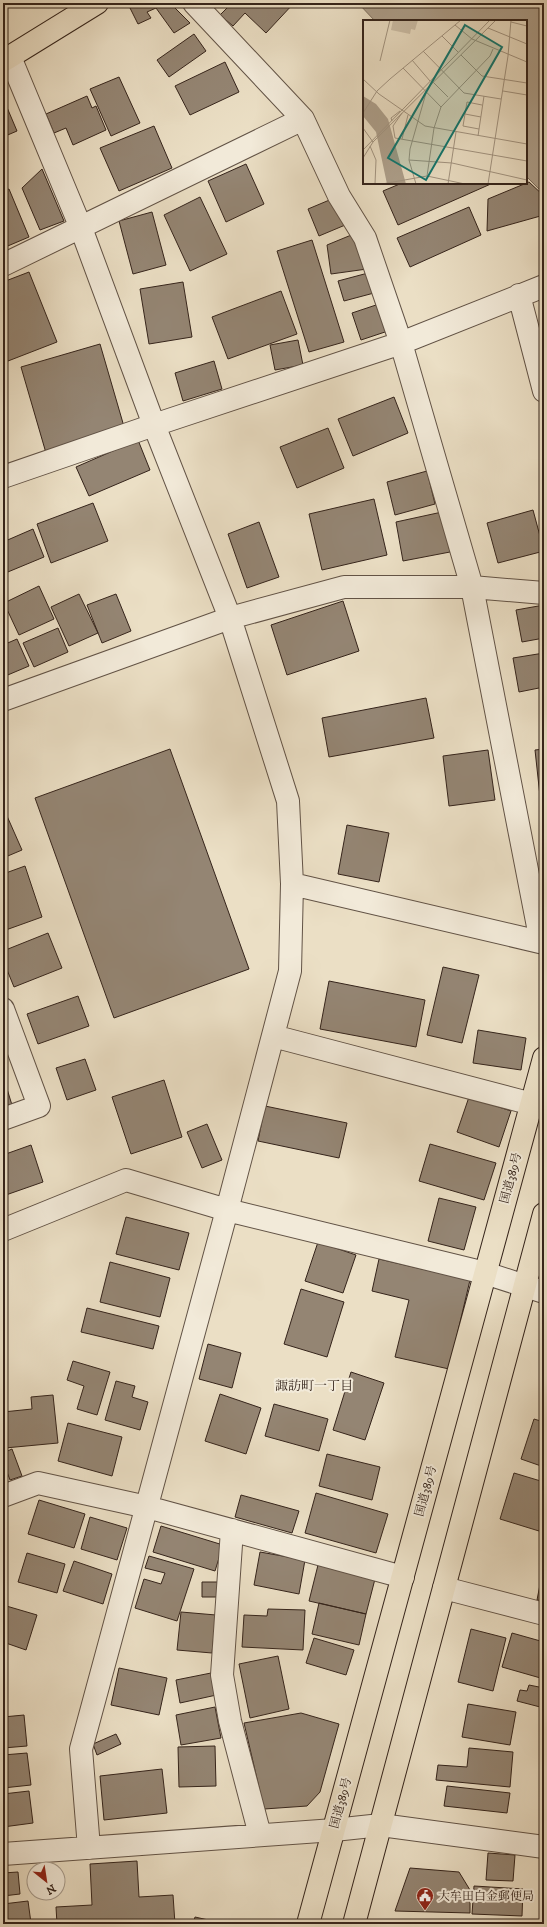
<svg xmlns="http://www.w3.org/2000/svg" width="547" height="1927" font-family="'IM FELL DW Pica','Noto Serif JP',serif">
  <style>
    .water { fill: #ad9f8b; stroke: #7d6e5e }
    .building { fill: #948573; stroke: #35241b }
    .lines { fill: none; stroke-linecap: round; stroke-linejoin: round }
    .minor-casing { stroke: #625346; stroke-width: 24 }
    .major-casing { stroke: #35241b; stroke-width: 24 }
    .highway-casing { stroke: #35241b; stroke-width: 24 }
    .minor { stroke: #f2ead9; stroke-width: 22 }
    .major { stroke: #ebdfc5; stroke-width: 22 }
    .highway { stroke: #ebdfc5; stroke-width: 22 }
    .labels { text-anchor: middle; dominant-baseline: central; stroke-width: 4; stroke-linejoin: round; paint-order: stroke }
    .street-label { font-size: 12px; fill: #35241b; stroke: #f2ead9 }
    .poi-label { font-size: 12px; fill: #35241b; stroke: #f2ead9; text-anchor: start }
    .neighbourhood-label { font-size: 13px; fill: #35241b; stroke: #f2ead9 }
    .inset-road { fill: none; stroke: #a29481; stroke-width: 1 }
    .view { fill: #0f766e; fill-opacity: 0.15; stroke: #0f766e; stroke-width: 2 }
    .inset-edge { fill: none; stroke: #35241b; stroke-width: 2 }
  </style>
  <rect width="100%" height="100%" fill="#ebdfc5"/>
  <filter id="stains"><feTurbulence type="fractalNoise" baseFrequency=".005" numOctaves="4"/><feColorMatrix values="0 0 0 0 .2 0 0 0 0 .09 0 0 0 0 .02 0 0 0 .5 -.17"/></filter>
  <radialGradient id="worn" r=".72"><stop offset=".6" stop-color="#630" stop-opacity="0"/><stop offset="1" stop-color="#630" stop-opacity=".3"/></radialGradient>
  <path class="water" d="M358,3H544V194L526,176V21H375Z"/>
  <path class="building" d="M139,3H170L190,23L174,33L156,8L147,12L151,18L138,24L130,8Z
    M232,3L239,7L242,3H294L266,33L245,13L233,26L220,15Z
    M194,34L206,51L169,77L157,60Z
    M225,62L239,92L190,115L175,86Z
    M119,77L140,123L111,136L90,89Z
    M87,96L92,108L96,106L106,130L73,145L66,128L54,133L46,114Z
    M3,98L17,131L3,137Z
    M154,126L172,168L119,191L100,148Z
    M246,164L264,204L226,222L208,181Z
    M42,169L64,221L40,230L22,188Z
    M529,182L544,196V215L487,231L488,199Z
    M402,183H493L398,225L383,191Z
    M9,189L29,237L3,248V191Z
    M339,196L350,223L319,236L308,209Z
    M200,197L227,254L190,271L164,215Z
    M469,207L481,235L410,267L397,238Z
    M152,212L166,265L133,274L119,221Z
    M361,231L367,269L331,274L327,245Z
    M312,240L344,342L309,352L277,251Z
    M29,272L57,342L8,361L3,349V282Z
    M368,273L374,293L344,301L338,281Z
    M183,282L192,337L149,344L140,289Z
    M281,291L297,334L228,359L212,317Z
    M379,304L388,331L361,340L352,313Z
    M298,340L303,365L275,370L270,345Z
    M100,344L125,430L46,453L21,367Z
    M214,361L222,389L183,401L175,373Z
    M394,397L408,433L353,456L338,419Z
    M328,428L344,468L297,488L280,447Z
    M138,440L150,470L89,496L76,467Z
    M427,471L435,504L395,515L387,482Z
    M374,499L387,555L322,570L309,514Z
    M93,503L108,541L51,563L37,524Z
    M533,510L544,551L498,563L487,523Z
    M442,512L450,552L403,561L396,522Z
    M259,522L279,577L247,588L228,534Z
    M33,529L44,557L3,574V542Z
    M39,586L54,619L19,635L4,603Z
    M79,594L98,633L69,646L51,607Z
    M116,594L131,631L102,643L87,605Z
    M343,601L359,651L287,675L271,625Z
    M544,605V638L522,642L516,610Z
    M58,628L68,652L34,667L23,643Z
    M17,639L29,666L3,677V645Z
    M544,653V687L519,692L513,658Z
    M426,698L434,738L329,757L322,718Z
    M170,749L249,969L114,1018L35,798Z
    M544,749V796H540L535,750Z
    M488,750L495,800L449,806L443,756Z
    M7,816L22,850L3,858V818Z
    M347,825L389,833L379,882L338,874Z
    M25,866L42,917L3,931V874Z
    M48,933L62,968L14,987L3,960V951Z
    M443,967L479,975L462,1043L427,1035Z
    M329,981L425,1000L416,1047L320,1029Z
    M78,996L89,1026L38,1044L27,1014Z
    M478,1030L526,1038L521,1070L473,1063Z
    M85,1059L96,1090L67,1100L56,1068Z
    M3,1076L12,1105L3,1108Z
    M164,1080L182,1137L131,1154L112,1097Z
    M469,1097L511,1111L499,1147L457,1132Z
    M265,1106L347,1123L339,1158L258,1141Z
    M207,1124L222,1160L202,1168L187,1132Z
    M430,1144L496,1163L484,1200L419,1181Z
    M31,1145L43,1182L3,1196V1155Z
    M439,1198L476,1207L464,1250L428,1241Z
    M126,1217L189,1233L179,1270L116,1254Z
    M318,1242L356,1255L343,1293L305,1281Z
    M379,1259L470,1280L449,1369L395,1357L409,1300L372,1291Z
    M110,1262L170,1278L160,1317L100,1302Z
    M301,1289L344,1302L327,1357L284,1344Z
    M87,1308L159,1326L153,1349L81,1332Z
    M208,1344L241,1353L232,1388L199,1379Z
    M73,1361L110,1372L97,1415L77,1409L84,1386L67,1380Z
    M351,1372L384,1383L365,1440L333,1430Z
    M116,1381L135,1386L132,1397L148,1402L140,1430L105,1420Z
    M220,1394L261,1408L246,1454L205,1441Z
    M53,1395L58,1443L5,1448L3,1412L32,1409L31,1397Z
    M274,1404L328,1419L319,1451L265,1436Z
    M534,1419L544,1422V1467L521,1459Z
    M68,1423L122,1437L112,1476L58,1461Z
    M12,1449L22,1476L10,1480L3,1461V1453Z
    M327,1454L380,1467L372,1500L319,1486Z
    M514,1473L544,1482V1514L539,1531L500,1519Z
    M316,1493L388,1514L376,1553L305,1533Z
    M241,1495L299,1511L292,1533L235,1517Z
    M39,1500L85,1514L74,1548L28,1534Z
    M90,1517L127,1528L117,1560L81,1549Z
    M161,1526L223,1545L215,1571L153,1552Z
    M260,1552L305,1560L299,1594L254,1585Z
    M27,1553L65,1564L57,1593L18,1582Z
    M149,1556L194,1569L177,1621L135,1608L144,1579L161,1584L165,1573L145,1568Z
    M74,1561L112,1574L103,1604L63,1591Z
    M544,1564V1601L537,1600Z
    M318,1565L375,1579L366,1614L309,1601Z
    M202,1582H222V1597H202Z
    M319,1603L366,1614L359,1645L312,1634Z
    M3,1605L37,1615L26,1650L3,1642Z
    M268,1609L305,1610L303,1650L242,1647L244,1615L267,1616Z
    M181,1612L216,1615L212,1653L177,1650Z
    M471,1629L506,1638L493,1691L458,1682Z
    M512,1633L544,1642V1679L502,1667Z
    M314,1638L354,1650L346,1675L306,1663Z
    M278,1656L289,1709L250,1718L239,1664Z
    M119,1668L167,1678L159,1715L111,1705Z
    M216,1672L221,1694L180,1703L176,1680Z
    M529,1685L544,1688V1708L517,1701L520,1690L527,1691Z
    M468,1704L516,1712L510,1745L462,1737Z
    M215,1707L221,1738L181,1745L176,1715Z
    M301,1713L339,1724L320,1792L307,1806L264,1809L244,1723Z
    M24,1715L27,1746L3,1748V1717Z
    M116,1734L121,1744L97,1755L93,1744Z
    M215,1746L216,1786L179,1787L178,1747Z
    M469,1748L513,1752L510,1787L436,1780L438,1765L467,1767Z
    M27,1753L31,1785L3,1788V1755Z
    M162,1769L167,1813L104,1820L100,1776Z
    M447,1786L510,1793L507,1813L444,1806Z
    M29,1791L33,1823L3,1827V1794Z
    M488,1853L515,1855L513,1881L486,1880Z
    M137,1861L139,1897L173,1895L175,1924H57L56,1907L92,1905L90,1864Z
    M410,1868L459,1872L470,1890V1913L395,1911Z
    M18,1872L20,1894L3,1896V1873Z
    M474,1886L523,1889L522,1916L472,1914Z
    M28,1901L31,1923L3,1924V1904Z
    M195,1917L226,1924H193Z"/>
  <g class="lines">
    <defs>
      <path id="minor" d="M194,3L303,119L339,196L365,238L401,343L472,587L541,942
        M10,57L81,228L154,425L230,618L288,801L292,884L290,971L227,1210L81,1749L89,1848
        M3,265L303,119
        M519,295L544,391
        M3,477L154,425L401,343L544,286
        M3,700L230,618L344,587H472L544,593
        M292,884L544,943
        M3,1009L39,1106L3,1119
        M273,1036L532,1104
        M3,1230L126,1180L227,1210L485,1273L544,1292
        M3,1496L38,1483L147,1507L403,1577
        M232,1530L222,1675L230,1721L260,1835
        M444,1588L544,1614
        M3,1854L334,1830L381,1825L544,1847"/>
      <path id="major" d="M3,61L97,3"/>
      <path id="highway" d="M308,1924L544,1058
        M354,1924L544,1214"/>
    </defs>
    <use href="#minor" class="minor-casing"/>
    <use href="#major" class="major-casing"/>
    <use href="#highway" class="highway-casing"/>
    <use href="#minor" class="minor"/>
    <use href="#major" class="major"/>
    <use href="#highway" class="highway"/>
  </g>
  <defs>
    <symbol id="civic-pin" viewBox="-11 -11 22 30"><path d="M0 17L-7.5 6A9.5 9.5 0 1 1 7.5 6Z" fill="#8f2418" stroke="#f2ead9"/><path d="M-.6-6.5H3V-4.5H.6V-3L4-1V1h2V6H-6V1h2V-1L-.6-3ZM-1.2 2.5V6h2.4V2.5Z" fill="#fff"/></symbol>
  </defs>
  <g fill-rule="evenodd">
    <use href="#civic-pin" x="415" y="1886" width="20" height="27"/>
  </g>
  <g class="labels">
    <g class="street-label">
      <text transform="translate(511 1178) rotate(-75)">国道389号</text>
      <text transform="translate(426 1491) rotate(-75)">国道389号</text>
      <text transform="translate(341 1803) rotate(-75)">国道389号</text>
    </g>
    <g class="poi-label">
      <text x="438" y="1896">大牟田白金郵便局</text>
    </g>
    <g class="neighbourhood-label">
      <text x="314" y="1386">諏訪町一丁目</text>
    </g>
  </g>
  <g transform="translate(363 20)">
    <rect width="164" height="164" fill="#ebdfc5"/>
    <path d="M30,0H55L52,10L48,9L47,14L28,10Z" fill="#ccbfa8"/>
    <path d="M0,76L13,84L25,99L43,164H24L13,112L0,96Z" fill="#ad9f8b"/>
    <path class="inset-road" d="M148,2L164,6M92,5L109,19L164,42M125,8L164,24M79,16L95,32M60,31L101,73L138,79M98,35L119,56L164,63M49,40L67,61M17,41L27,0M40,48L78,87M0,59L16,74L62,106L164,124M70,62L85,77M140,71L164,75M0,93L14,71L27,59L98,0M39,93L30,106L32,118L164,141M102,94L118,97M29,101L28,98L37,91M0,108L10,122M116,109L100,106L104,82L119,85M115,116L121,76M39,119L45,95M7,126L13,140L12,164M0,130L127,0M0,138L10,122L133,0M46,140L89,143L164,160M64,156L71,108L78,87L127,36L130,29M19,164L64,156L102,164M53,164L46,140L47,129L63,73M85,164L93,112M125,164L145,36L148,0"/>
    <path class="view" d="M102,5L139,27L63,160L25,138Z"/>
    <rect width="164" height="164" class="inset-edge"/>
  </g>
  <rect width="547" height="1927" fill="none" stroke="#ebdfc5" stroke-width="16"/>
  <rect x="4" y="4" width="539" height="1919" fill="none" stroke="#35241b" stroke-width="2"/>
  <rect x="8" y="8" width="531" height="1911" fill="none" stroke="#35241b"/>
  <g transform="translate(46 1881) rotate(150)"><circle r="19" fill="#f2ead9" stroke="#a69b8d"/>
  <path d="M0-3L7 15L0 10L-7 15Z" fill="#8f2418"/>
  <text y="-6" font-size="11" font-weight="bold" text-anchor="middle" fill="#35241b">N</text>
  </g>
  <rect width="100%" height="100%" filter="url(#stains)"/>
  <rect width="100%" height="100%" fill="url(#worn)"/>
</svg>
